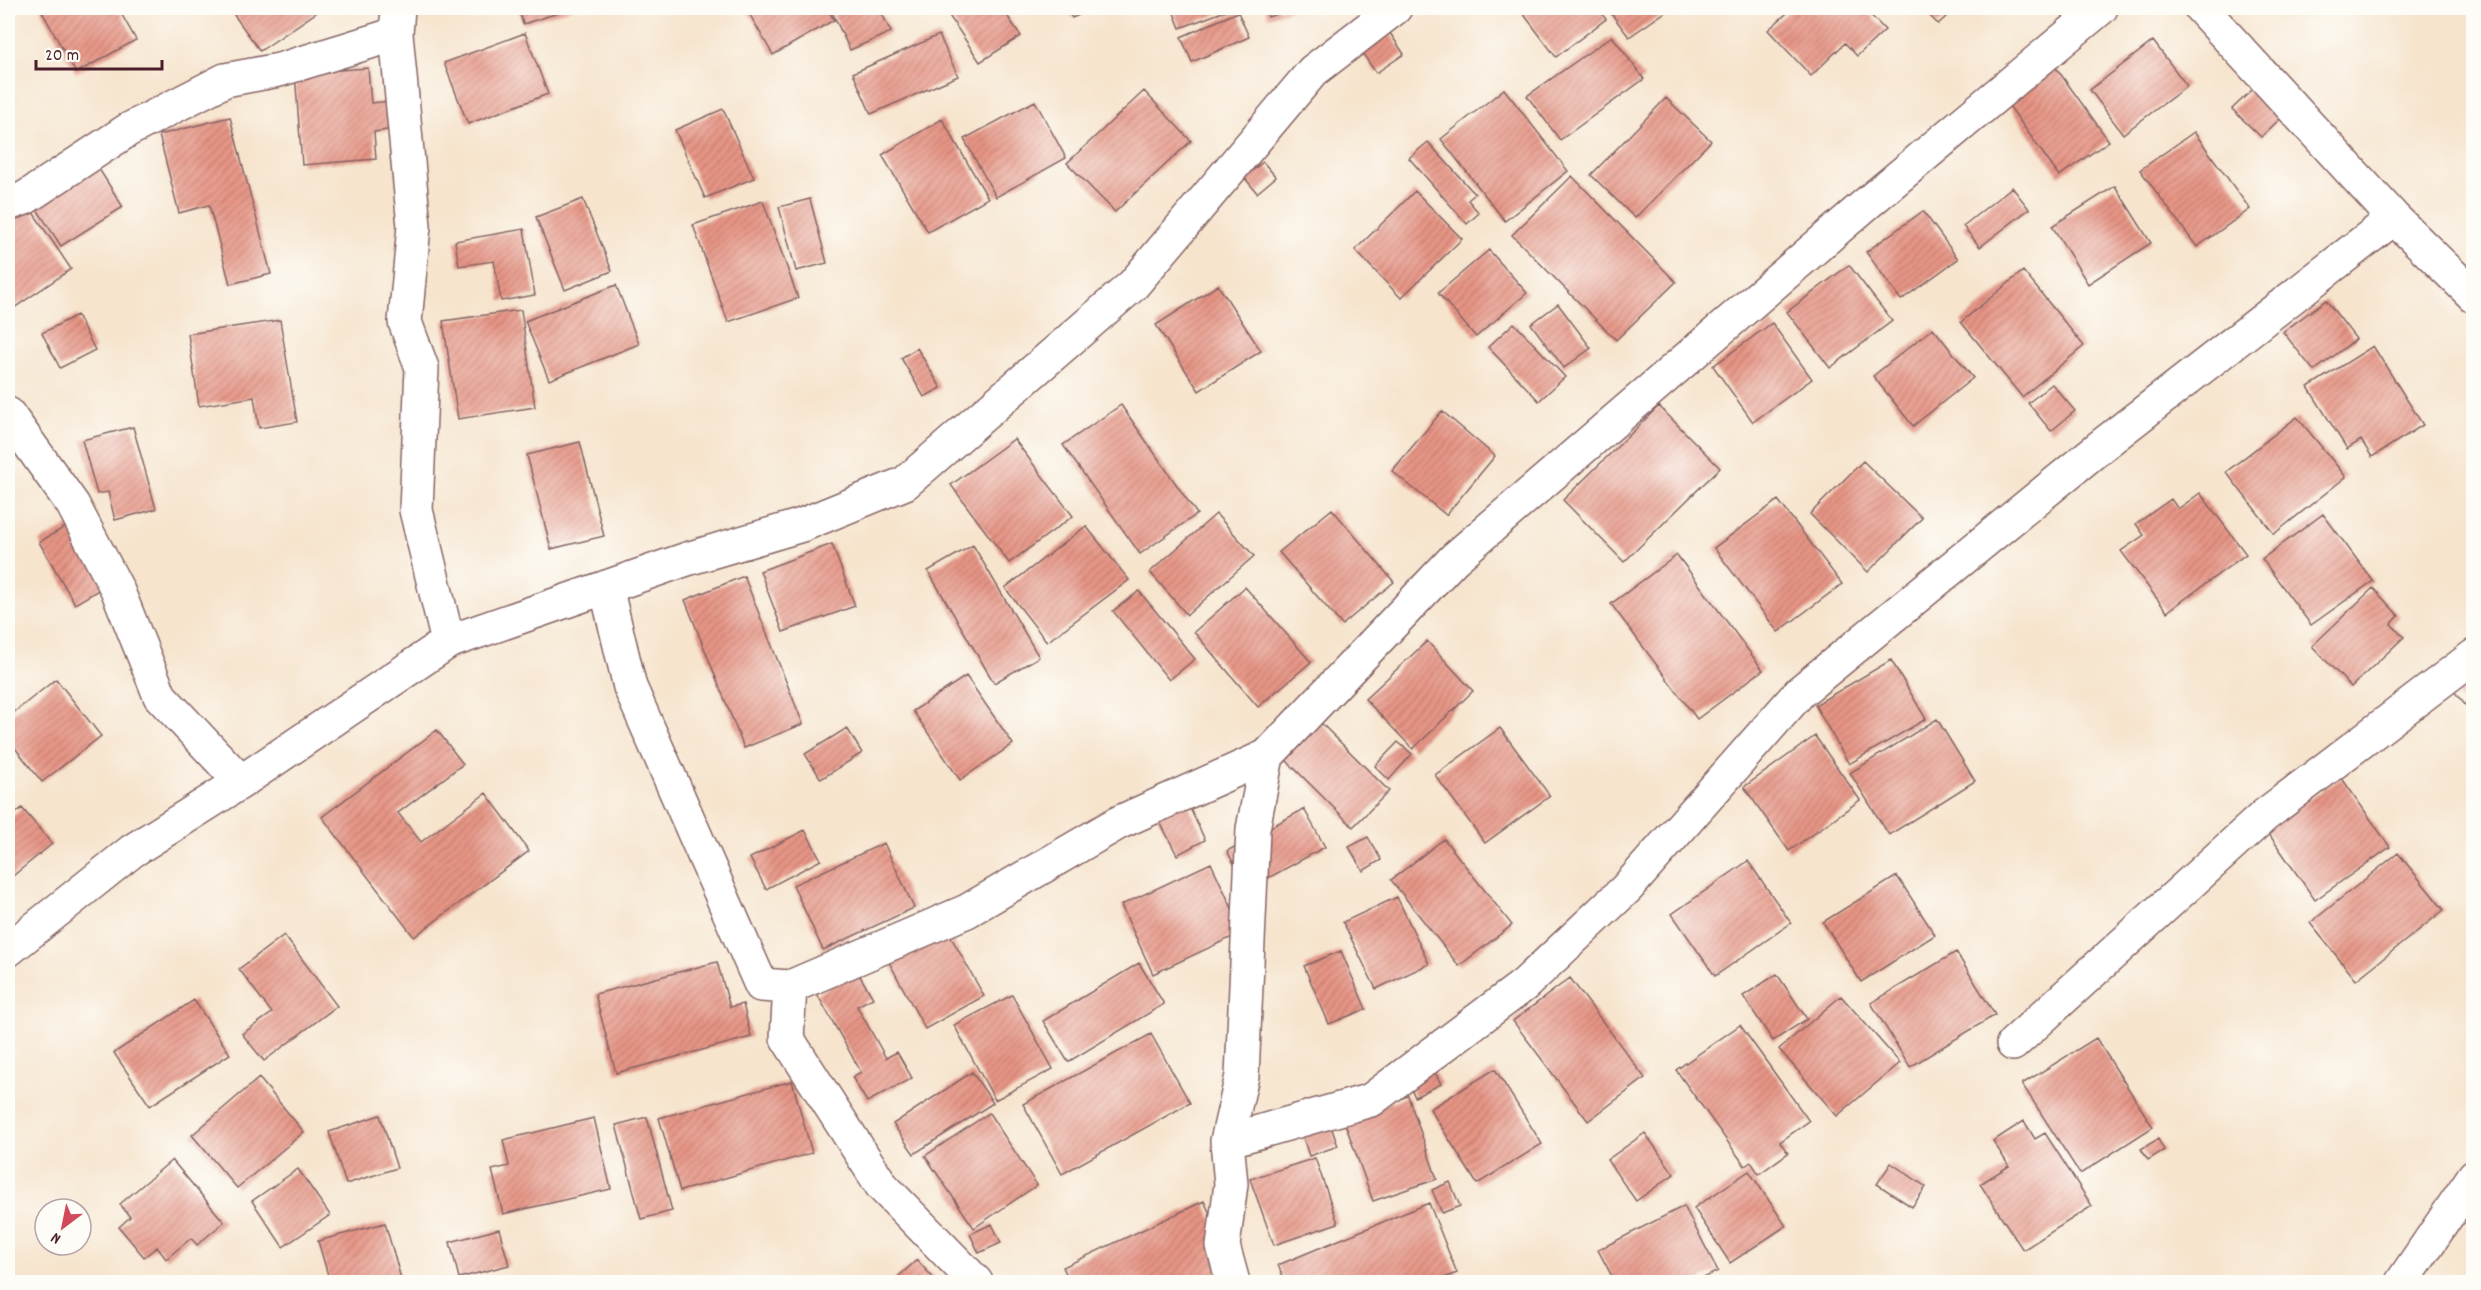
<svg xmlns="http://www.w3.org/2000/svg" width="2481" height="1290" viewBox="0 0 2481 1290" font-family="Dekko,sans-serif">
<defs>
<pattern id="building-hatch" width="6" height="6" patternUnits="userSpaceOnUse" patternTransform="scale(1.5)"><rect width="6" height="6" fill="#e79585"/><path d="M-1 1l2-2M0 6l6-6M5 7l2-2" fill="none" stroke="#bd796d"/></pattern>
</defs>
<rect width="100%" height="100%" fill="#fdfcf7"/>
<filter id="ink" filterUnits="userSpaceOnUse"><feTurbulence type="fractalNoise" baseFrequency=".0167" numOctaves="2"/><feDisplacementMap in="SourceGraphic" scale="12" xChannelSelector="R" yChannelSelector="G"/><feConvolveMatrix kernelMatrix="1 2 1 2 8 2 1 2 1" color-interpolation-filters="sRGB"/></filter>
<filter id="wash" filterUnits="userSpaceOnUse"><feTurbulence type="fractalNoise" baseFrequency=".008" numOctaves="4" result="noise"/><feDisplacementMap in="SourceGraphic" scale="24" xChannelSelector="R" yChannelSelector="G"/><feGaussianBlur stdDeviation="1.35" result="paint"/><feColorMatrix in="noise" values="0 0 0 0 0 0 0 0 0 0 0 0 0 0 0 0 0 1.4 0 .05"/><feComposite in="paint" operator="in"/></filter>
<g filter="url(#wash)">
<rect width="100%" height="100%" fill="#f6e4cd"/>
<g id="blocks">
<path fill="url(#building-hatch)" d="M40 8H118L136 40 76 73Z
M229 8H323L260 51Z
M518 8H574L523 24Z
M746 8H827L834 20 773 55Z
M830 8H879L891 32 850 50Z
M944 8H1002L1021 36 980 62Z
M1067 8H1095L1072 18Z
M1172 8H1233L1180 28Z
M1265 8H1296L1268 17Z
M1519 8H1597L1606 19 1556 57Z
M1607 8H1671L1629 37Z
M1793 8H1864L1885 30 1857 56 1845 43 1811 76 1768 30Z
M1922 8H1956L1938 24Z
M1238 12 1249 37 1192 62 1181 37Z
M1386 27 1404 54 1376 73 1358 47Z
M525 33 548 94 468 124 444 63Z
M939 35 958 76 871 114 853 73Z
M1612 36 1644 79 1560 140 1527 96Z
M2153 41 2187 86 2123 134 2090 90Z
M2054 65 2109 141 2059 176 2005 100Z
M368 68 371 103 391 101 394 129 374 132 376 159 302 165 295 73Z
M1504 89 1568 171 1505 221 1441 139Z
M2253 89 2282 117 2261 137 2232 109Z
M1144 91 1191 141 1115 212 1067 163Z
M1666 98 1711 141 1635 218 1591 175Z
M1035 101 1066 158 996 197 964 139Z
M723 109 754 178 705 198 675 130Z
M230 117 271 274 230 284 209 205 179 213 159 135Z
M942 119 988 198 928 232 882 155Z
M2194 132 2250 209 2197 247 2140 170Z
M1428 142 1475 194 1468 200 1479 213 1467 224 1409 158Z
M94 161 123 207 61 246 31 200Z
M1263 162 1276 177 1257 193 1244 177Z
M1572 176 1676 282 1616 340 1512 235Z
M2115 186 2151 243 2088 284 2052 226Z
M2012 187 2029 209 1980 247 1963 226Z
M1415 191 1462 239 1401 298 1355 250Z
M583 199 612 271 565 290 536 217Z
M810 199 827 263 796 271 779 207Z
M763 201 798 298 728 322 693 225Z
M28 205 71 269 8 312V218Z
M1923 211 1958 259 1901 300 1866 252Z
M524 229 535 295 501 301 494 261 459 266 455 241Z
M1489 250 1527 293 1476 337 1438 293Z
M1849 265 1892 321 1830 368 1787 312Z
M2023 271 2084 346 2022 397 1961 322Z
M616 285 639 344 549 380 525 321Z
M1218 285 1261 351 1199 391 1156 325Z
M2326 300 2356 339 2314 371 2283 332Z
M1558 304 1591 348 1564 368 1531 324Z
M521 310 535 407 458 419 443 321Z
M77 315 95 350 60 368 42 333Z
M280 320 297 422 259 428 254 397 199 406 188 334Z
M1514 323 1565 377 1539 401 1488 347Z
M1772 323 1812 379 1753 422 1713 366Z
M1933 328 1973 378 1913 426 1873 376Z
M2373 346 2423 425 2372 457 2361 440 2347 449 2308 387Z
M917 348 941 388 924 397 901 358Z
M2052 384 2075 411 2051 431 2028 403Z
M1121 405 1197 514 1140 554 1063 445Z
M1659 406 1720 468 1624 562 1563 500Z
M1442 411 1495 456 1446 515 1392 471Z
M2297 417 2346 477 2274 534 2226 472Z
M133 427 156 509 115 520 108 492 97 494 82 440Z
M1014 439 1073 516 1009 563 951 485Z
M580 442 604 536 551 549 527 455Z
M1863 461 1922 518 1868 572 1810 514Z
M2200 493 2246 554 2167 612 2121 551 2144 535 2136 524 2171 499 2178 509Z
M1778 500 1842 584 1778 632 1714 548Z
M1332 509 1394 582 1342 625 1279 552Z
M1216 514 1254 556 1187 615 1150 572Z
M2323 514 2373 581 2311 625 2262 559Z
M70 524 107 585 75 604 39 542Z
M1086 526 1129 580 1047 642 1005 588Z
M832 544 855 606 783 632 760 571Z
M973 545 1039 657 994 683 928 571Z
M1677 555 1763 670 1697 719 1611 604Z
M744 576 803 724 744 748 685 600Z
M1245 587 1311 662 1258 707 1194 632Z
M2373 588 2399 616 2391 624 2404 637 2351 687 2312 646Z
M1139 591 1195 659 1169 680 1113 611Z
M1427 641 1473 691 1413 749 1365 699Z
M1891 660 1926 719 1849 764 1815 705Z
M2474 674V716L2453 690Z
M966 676 1013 744 960 780 913 711Z
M56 679 101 736 42 782 8 739V717Z
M1317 719 1389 791 1353 827 1281 755Z
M1937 719 1975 781 1889 835 1850 773Z
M847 728 862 753 821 779 805 754Z
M1500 728 1550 796 1485 843 1435 775Z
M437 730 463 764 398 813 421 842 486 793 529 851 414 937 322 817Z
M1815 736 1860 800 1789 851 1744 787Z
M1398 742 1412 754 1389 780 1375 766Z
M2341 777 2390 847 2315 900 2266 830Z
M1187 802 1205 840 1177 855 1157 816Z
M22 808 52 844 8 880V820Z
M1304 809 1325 847 1248 889 1227 851Z
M805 830 821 860 766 889 750 858Z
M1368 837 1381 860 1363 871 1349 847Z
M1444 839 1512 925 1459 966 1391 880Z
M884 843 914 908 823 950 793 885Z
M2398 853 2444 910 2356 980 2310 923Z
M1748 861 1791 923 1715 976 1672 914Z
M1211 863 1243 932 1153 974 1121 905Z
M1897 876 1935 935 1861 982 1823 922Z
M1397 897 1429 964 1376 989 1343 922Z
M947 930 984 996 925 1029 889 962Z
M284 935 337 1006 264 1061 242 1034 272 1013 239 969Z
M1341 951 1366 1009 1329 1024 1304 966Z
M1956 952 1995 1015 1910 1067 1871 1003Z
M717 962 730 1007 743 1004 751 1037 616 1073 595 994Z
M1139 963 1164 1004 1068 1062 1043 1021Z
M857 971 873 998 857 1006 886 1058 897 1052 912 1078 867 1102 852 1077 861 1072 817 994Z
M1777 974 1807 1019 1773 1041 1743 996Z
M1570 978 1645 1078 1588 1121 1513 1021Z
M1012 995 1053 1069 995 1100 954 1025Z
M1841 996 1900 1063 1837 1116 1779 1049Z
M194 1000 230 1054 150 1106 114 1053Z
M1740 1025 1809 1121 1780 1142 1788 1153 1759 1174 1751 1162 1745 1166 1676 1070Z
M1151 1034 1190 1103 1062 1174 1023 1104Z
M2096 1038 2153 1127 2080 1174 2022 1084Z
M1430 1063 1441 1084 1415 1097 1404 1075Z
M1495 1069 1542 1144 1477 1184 1430 1109Z
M972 1072 993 1103 914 1154 893 1124Z
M259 1078 304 1132 237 1188 192 1135Z
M792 1081 812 1153 680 1191 659 1118Z
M1408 1096 1437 1179 1373 1201 1343 1118Z
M989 1113 1037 1185 974 1228 925 1156Z
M380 1115 397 1168 346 1184 329 1132Z
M647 1117 672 1211 641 1219 616 1125Z
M594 1118 611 1189 503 1214 492 1170 509 1166 503 1140Z
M1329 1121 1338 1146 1309 1156 1301 1131Z
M2024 1121 2035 1139 2045 1133 2092 1206 2023 1250 1980 1184 2009 1166 1993 1141Z
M1645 1133 1674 1174 1636 1201 1607 1160Z
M2158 1139 2164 1150 2148 1160 2141 1149Z
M1315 1158 1338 1223 1274 1245 1250 1179Z
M172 1160 224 1222 197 1245 191 1238 166 1259 157 1247 144 1257 119 1227 130 1217 120 1204Z
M1891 1163 1926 1187 1912 1207 1877 1184Z
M298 1169 330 1215 283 1247 252 1201Z
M1749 1171 1786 1226 1730 1263 1694 1208Z
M1450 1182 1460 1206 1442 1213 1432 1190Z
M1204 1201 1238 1275 1222 1282H1070L1063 1267Z
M1429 1203 1457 1273 1433 1282H1285L1278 1265Z
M1684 1206 1718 1271 1696 1282H1615L1598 1250Z
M385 1223 402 1282H330L318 1241Z
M992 1224 1001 1243 979 1253 970 1234Z
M499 1229 509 1265 459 1278 450 1242Z
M917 1260 937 1282H892Z"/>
</g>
</g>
<g filter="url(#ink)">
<use href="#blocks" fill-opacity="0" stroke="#866464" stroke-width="1.5"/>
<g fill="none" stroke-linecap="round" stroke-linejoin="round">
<g stroke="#866464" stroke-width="36">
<path id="minor" d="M398 8 396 34 414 226 405 322 422 368 416 510 448 642
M2201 8 2394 218 2474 296
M8 204 25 198 128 130 225 80 279 70 396 34
M8 414 73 505 117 589 160 696 241 782
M606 587 630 687 761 985 790 987 967 911 1118 823 1267 756
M8 950 132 851 241 782 448 642 687 559 802 525 905 483 1133 285 1313 71 1395 8
M790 987 787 1038 882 1186 976 1282
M2013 1044 2265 815 2474 656
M1227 1141 1371 1100 1524 985 1627 888 1800 692 2101 446 2394 218
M1233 1282 1223 1246 1231 1184 1227 1141 1242 1076 1253 829 1267 756 1454 559 1865 205 2101 8
M2402 1282 2474 1176"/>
</g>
<use href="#minor" stroke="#fff" stroke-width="33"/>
</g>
</g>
<rect width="2481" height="1290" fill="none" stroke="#fdfcf7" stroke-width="30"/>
<g transform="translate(63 1227) rotate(212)"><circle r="28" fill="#fdfcf7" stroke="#b5a4a5" stroke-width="1.5"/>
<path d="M0-4.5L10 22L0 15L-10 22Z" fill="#d1495b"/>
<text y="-9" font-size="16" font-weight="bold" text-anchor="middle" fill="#4a1f2b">N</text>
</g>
<path d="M36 60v9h126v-9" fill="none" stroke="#4a1f2b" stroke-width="3"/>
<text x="45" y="60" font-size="18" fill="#4a1f2b" stroke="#fdfcf7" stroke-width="4.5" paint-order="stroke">20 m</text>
</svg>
